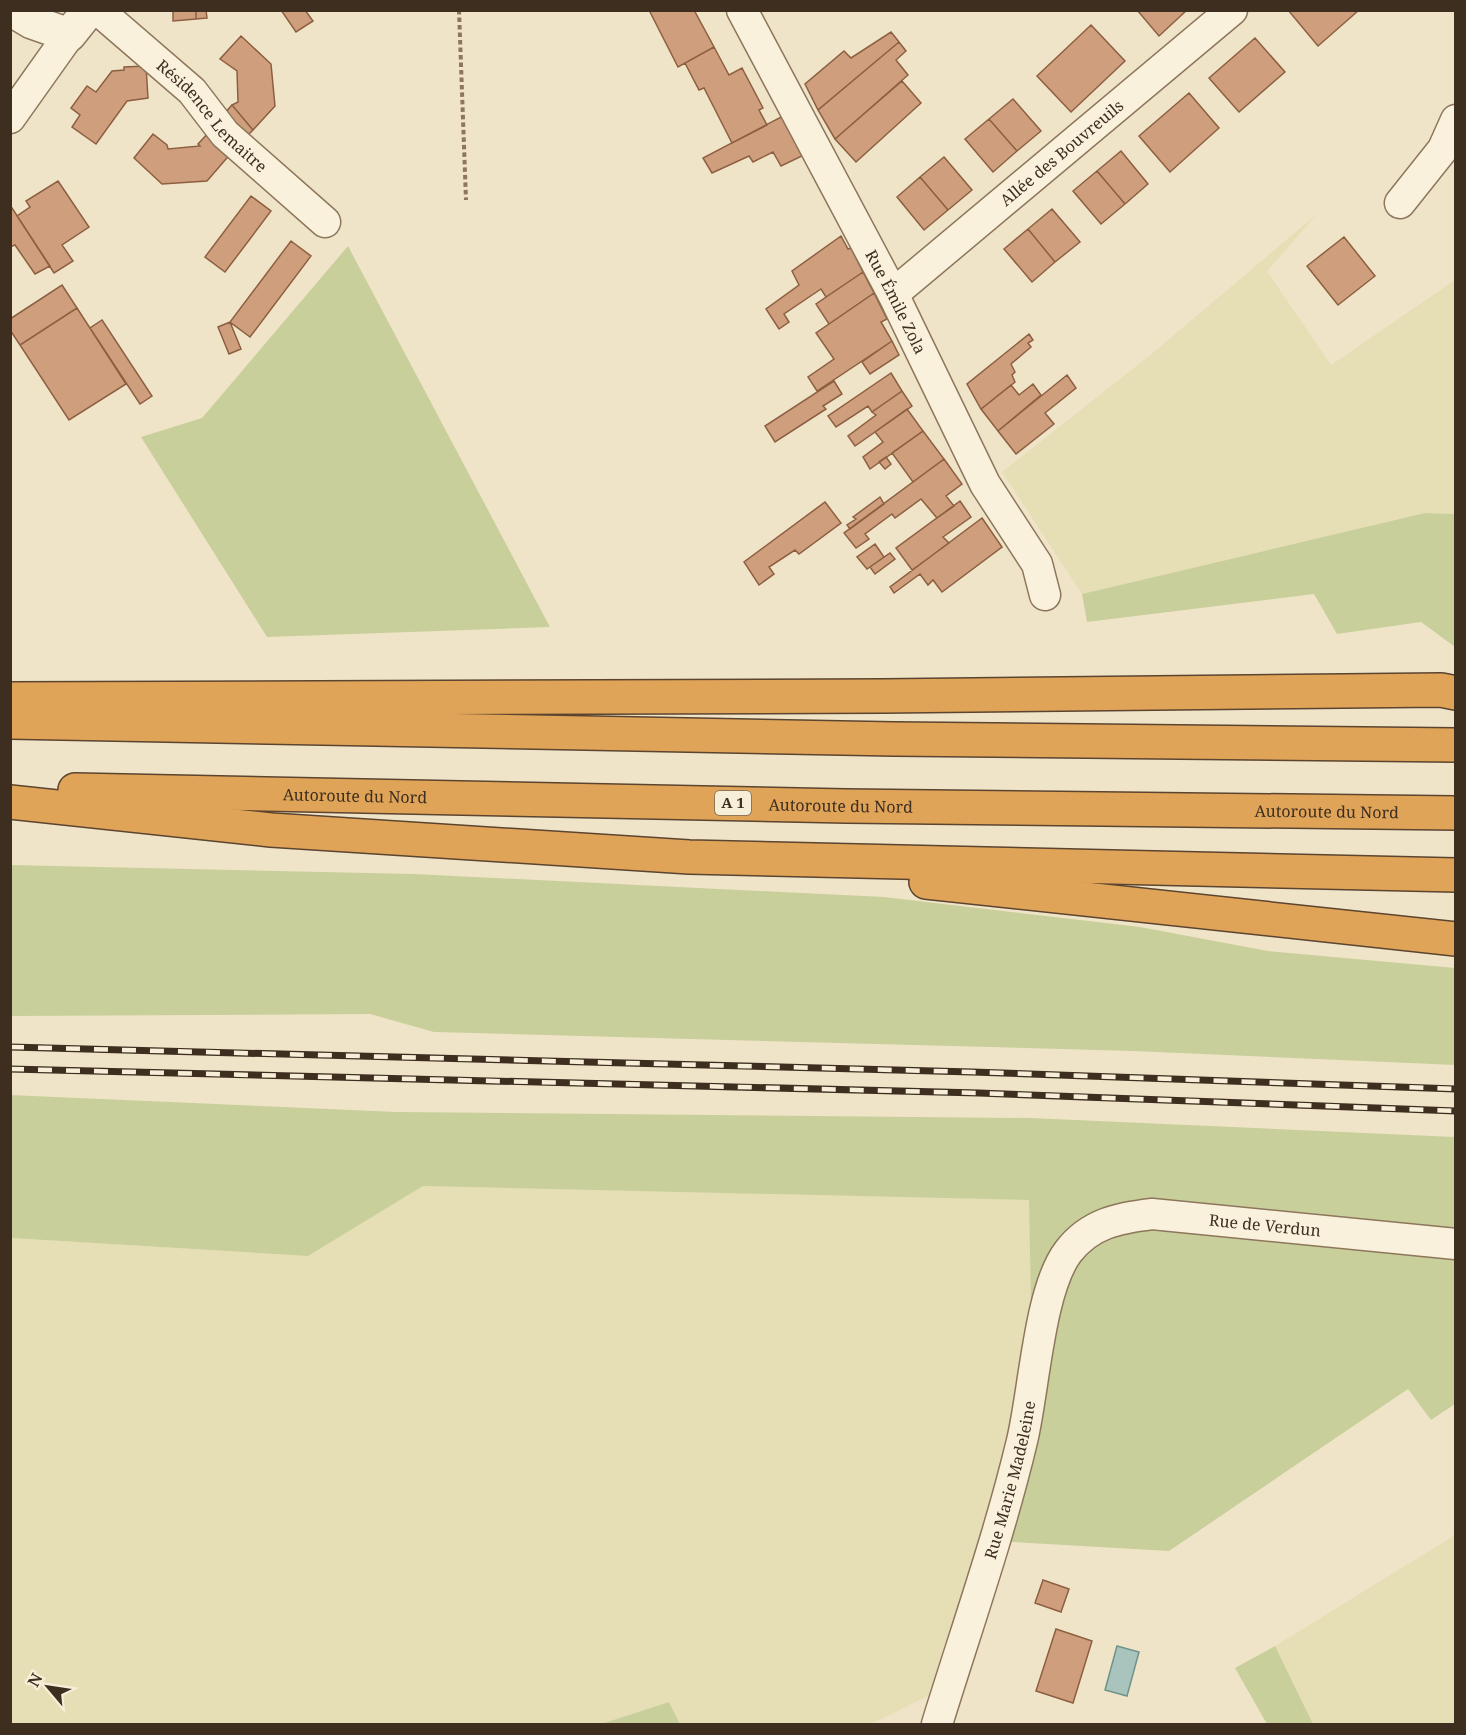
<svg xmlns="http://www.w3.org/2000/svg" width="1466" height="1735" viewBox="0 0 1466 1735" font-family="'Noto Serif',serif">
<rect width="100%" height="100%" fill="#f0e4c8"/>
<path fill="#e6deb5" d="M1317 214 1267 271 1331 365 1455 280V514L1425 513 1082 594 1002 472 1154 352Z
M423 1186 1030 1200 1031 1305 1010 1425 982 1530 928 1696 871 1724H680L669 1702 601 1724H11L10 1238 308 1256Z
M1455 1535V1724H1313L1275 1646Z"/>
<path fill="#c9cf9b" d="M348 246 550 627 267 637 141 437 202 418Z
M1425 513 1455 514V647L1421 622 1337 634 1314 594 1087 622 1082 594Z
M11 865 414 874 884 897 1140 927 1268 951 1455 968V1065L1133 1051 434 1032 370 1014 11 1016Z
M10 1095 397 1112 1031 1118 1455 1137V1404L1431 1420 1408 1389 1169 1551 979 1540 1010 1425 1031 1305 1029 1200 423 1186 308 1256 11 1238Z
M1275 1646 1313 1724H1267L1235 1668Z
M669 1702 680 1724H601Z"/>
<path fill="#a9c4bc" stroke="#6f938a" stroke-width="1.5" d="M1117 1646 1139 1652 1127 1696 1105 1690Z"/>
<path fill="#cf9f7d" stroke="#8d5f41" stroke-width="1.5" d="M173 10H196V19L173 21Z
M196 10H206L207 18 196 19Z
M281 10H305L313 21 296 32Z
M649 10H694L714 47 678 67Z
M1137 10H1187L1159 36Z
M1288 10H1359L1318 46Z
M1091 25 1125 61 1071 112 1037 76Z
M891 32 899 42 818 110 805 84 844 51 851 58Z
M241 36 271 64 275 106 253 130 232 105 238 102 237 71 220 59Z
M1255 38 1285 72 1239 112 1209 78Z
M899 42 906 51 896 60 908 75 835 139 818 110Z
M714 47 729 75 742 68 763 108 759 110 767 125 732 143 704 88 699 90 685 63Z
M146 66 148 98 127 101 96 144 72 127 80 115 71 108 87 86 96 92 112 71 124 70V67Z
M902 81 921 103 856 162 835 139Z
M1189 93 1219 128 1170 172 1139 136Z
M1013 99 1041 131 1017 151 989 119Z
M232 105 253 130 247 136 223 115Z
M783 116 802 156 781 166 773 152 753 162 749 156 712 173 703 158Z
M989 119 1017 151 993 172 965 139Z
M209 132 232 152 207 181 162 184 134 158 153 134 167 145 168 149 200 146 198 144Z
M1121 151 1148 184 1125 204 1097 171Z
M944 157 972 190 948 210 920 177Z
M1097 171 1125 204 1101 224 1073 191Z
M920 177 948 210 924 230 897 197Z
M58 181 89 227 62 245 73 261 54 273 17 216 30 207 26 201Z
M251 196 271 211 225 272 205 257Z
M10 205 50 266 35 274 15 245 10 247Z
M1052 209 1080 242 1055 262 1028 229Z
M1028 229 1055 262 1032 282 1004 249Z
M841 236 848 249 851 248 863 272 826 297 821 289 784 314 789 322 779 329 766 309 799 285 792 271Z
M1344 237 1375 276 1338 305 1307 266Z
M291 241 311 256 250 337 230 322Z
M863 272 874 293 829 324 816 304Z
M62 285 77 308 20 345 10 330V319Z
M874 293 887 319 881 322 892 341 817 391 808 377 834 359 816 333Z
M77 308 126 384 69 420 20 345Z
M102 320 152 396 140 404 90 328Z
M230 322 241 349 229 354 218 327Z
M1029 334 1033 340 1028 343 1031 347 1011 364 1015 372 1012 375 1015 382 981 409 967 384Z
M892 341 899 355 870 374 862 362Z
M891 373 902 391 872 412 868 406 836 427 828 416Z
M1067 375 1076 388 1045 413 1054 424 1016 454 998 431Z
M834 381 842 394 823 406 826 409 775 442 765 426Z
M1033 384 1041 395 998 431 981 409 1011 385 1019 395Z
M902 391 912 406 855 446 848 436 876 415 872 412Z
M907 409 923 431 870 469 863 457 883 442 875 432Z
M923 431 944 459 913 482 892 453Z
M886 457 891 464 885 469 879 462Z
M944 459 962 484 946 496 954 506 937 518 921 499 895 518 892 514 865 534 869 539 856 548 844 533Z
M880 497 884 504 850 529 847 525 856 519 853 517Z
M960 501 971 517 943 537 949 543 912 570 896 548Z
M825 502 841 523 799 554 795 550 769 567 774 574 759 585 744 562Z
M982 518 1002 547 942 592 933 580 928 585 920 574 894 593 890 587Z
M875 544 884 557 867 569 857 557Z
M890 553 895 559 875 574 870 567Z
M1043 1580 1069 1589 1061 1612 1035 1603Z
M1056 1629 1092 1641 1073 1703 1036 1691Z"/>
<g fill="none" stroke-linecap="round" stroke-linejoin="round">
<g stroke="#8d765c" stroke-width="33">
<g id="minor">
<path id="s1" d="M98 10 192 91 225 134 325 222"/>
<path id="s2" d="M742 10 893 294 985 484 1037 564 1045 595"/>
<path d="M10 118 69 35"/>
<path d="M1400 203 1443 149 1456 120"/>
<path id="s3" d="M893 294 1232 10"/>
<path id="s4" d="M937 1724C966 1630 999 1537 1022 1441 1034 1392 1039 1290 1068 1252 1090 1223 1119 1218 1152 1214L1456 1244"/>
</g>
</g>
<g stroke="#8d765c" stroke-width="36">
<path id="tertiary" d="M12 10 32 22 69 35 89 10"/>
</g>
<g stroke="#5b4430" stroke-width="36">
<g id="motorway">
<path d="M10 699 883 696 1441 690 1456 693"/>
<path d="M10 722 894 739 1456 745"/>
<path id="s5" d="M75 790 846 806 1456 813"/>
<path d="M10 802 271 830 689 857 1456 875"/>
<path d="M926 882 1456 939"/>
</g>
</g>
<path stroke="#8d765c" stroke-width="4" stroke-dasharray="4.5 3" stroke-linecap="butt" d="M459 10 466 200"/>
<use href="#minor" stroke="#faf1dc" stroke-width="30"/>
<use href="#tertiary" stroke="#faf1dc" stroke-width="33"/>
<use href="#motorway" stroke="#e0a458" stroke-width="33"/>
<g stroke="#3d2e20" stroke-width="7">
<path id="rail" d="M10 1047 972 1072 1456 1089
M10 1069 979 1093 1456 1111"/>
</g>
<use href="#rail" stroke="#f7eed8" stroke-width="4.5" stroke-dasharray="14" stroke-linecap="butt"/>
</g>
<g text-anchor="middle" stroke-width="4.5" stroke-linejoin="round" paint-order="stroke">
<rect fill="#f7eed8" stroke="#756857" stroke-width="1.5" x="715" y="791" width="36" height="24" rx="4.5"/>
<g font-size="15" font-weight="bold" fill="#3d2e20">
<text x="733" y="808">A 1</text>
</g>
<g font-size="16" fill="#3d2e20" stroke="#f7eed8">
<text dy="6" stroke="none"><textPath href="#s1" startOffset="156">Résidence Lemaitre</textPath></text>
<text dy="6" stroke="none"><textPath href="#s3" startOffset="220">Allée des Bouvreuils</textPath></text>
<text dy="6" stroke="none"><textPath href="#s2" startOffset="330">Rue Émile Zola</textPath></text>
<text dy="6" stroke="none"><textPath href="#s5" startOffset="280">Autoroute du Nord</textPath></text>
<text dy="6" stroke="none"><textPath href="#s5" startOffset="766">Autoroute du Nord</textPath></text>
<text dy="6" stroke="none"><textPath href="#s5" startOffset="1252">Autoroute du Nord</textPath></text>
<text dy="6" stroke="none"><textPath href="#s4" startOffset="700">Rue de Verdun</textPath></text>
<text dy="6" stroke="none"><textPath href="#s4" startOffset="255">Rue Marie Madeleine</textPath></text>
</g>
</g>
<rect width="1466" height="1735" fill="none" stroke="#3d2e20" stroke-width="24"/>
<g transform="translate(48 1687) rotate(299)" stroke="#f7eed8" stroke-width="4.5" paint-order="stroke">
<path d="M0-4.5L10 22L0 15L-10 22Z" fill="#3d2e20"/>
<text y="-9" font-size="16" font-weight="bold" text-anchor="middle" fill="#3d2e20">N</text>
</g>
</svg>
